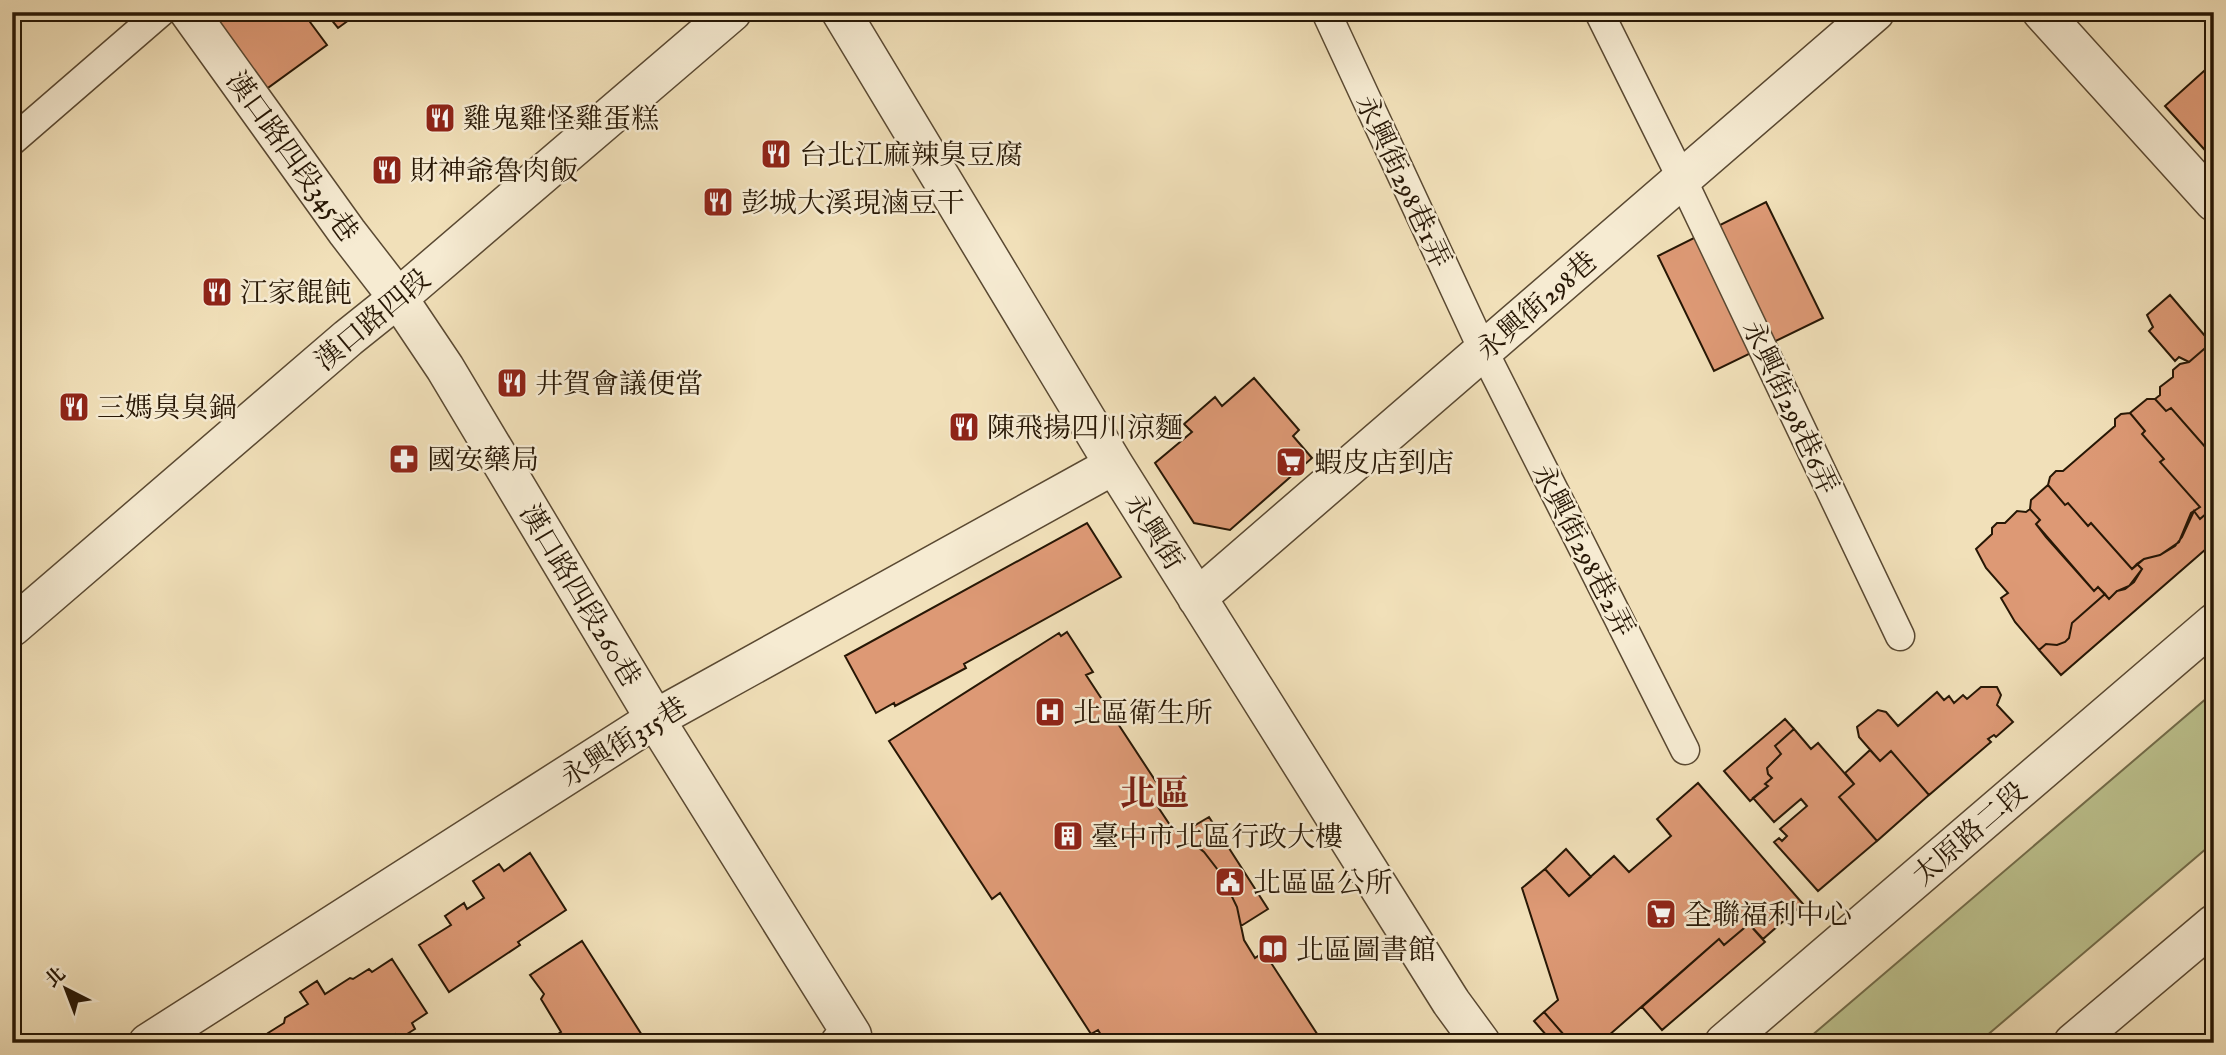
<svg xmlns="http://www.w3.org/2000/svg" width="2226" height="1055" viewBox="0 0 2226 1055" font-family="'IM FELL English','Noto Serif TC',serif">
<rect width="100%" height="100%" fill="#f1e0b9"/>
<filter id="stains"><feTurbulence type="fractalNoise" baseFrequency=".00286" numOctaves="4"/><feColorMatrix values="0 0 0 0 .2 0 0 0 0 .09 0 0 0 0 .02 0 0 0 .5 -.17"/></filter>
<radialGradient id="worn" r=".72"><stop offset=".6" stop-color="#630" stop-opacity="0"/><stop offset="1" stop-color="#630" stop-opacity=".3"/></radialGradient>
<path fill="#bcc28e" stroke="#726c4a" stroke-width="2" d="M2214 692V842L1978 1043H1803Z"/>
<path fill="#dd9975" stroke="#271705" stroke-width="2" d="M208 12H322L310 22 327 45 265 90Z
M325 12H360L338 28Z
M2214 62V158L2213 159 2165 106Z
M1766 202 1823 318 1714 371 1658 256Z
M2170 295 2211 343 2189 362 2179 357 2175 361 2149 331 2153 327 2147 315Z
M2211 343 2214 346V457L2171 408 2166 411 2155 399 2160 395V387L2173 377V370L2180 364 2189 362Z
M1254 378 1299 430 1293 436 1312 458 1230 530 1194 523 1155 463 1192 432 1184 424 1215 397 1222 406Z
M2147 399H2155L2166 411 2171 408 2214 457V511L2207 513 2200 519 2194 511 2200 507 2160 462 2164 459 2142 434 2145 431 2130 413Z
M2130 413 2145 431 2142 434 2164 459 2160 462 2200 507 2191 513 2179 542 2160 555 2144 559 2132 569 2091 523 2088 526 2068 503 2065 505 2048 485 2050 477 2056 471H2063L2115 426V419L2121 414Z
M2048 485 2065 505 2068 503 2088 526 2091 523 2132 569 2137 564 2142 569 2129 586 2117 591 2109 599 2098 587 2094 591 2036 524 2040 520 2030 509 2031 500Z
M2030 509 2040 520 2036 524 2046 537 2094 591 2098 587 2105 594 2072 623 2069 638 2065 642 2057 645 2046 644 2039 650 2015 622 2001 598 2008 593 1986 568 1976 549 1992 534V528L1997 523H2005L2017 511 2026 512Z
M2194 511 2200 519 2207 513 2214 511V542L2061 675 2039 650 2046 644 2057 645 2065 642 2069 638 2072 623 2105 594 2109 599 2117 591 2125 589 2134 582 2142 569 2137 564 2144 559 2160 555 2175 546 2182 537Z
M1087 523 1121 577 964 664 966 668 895 706 894 703 876 713 845 656Z
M1067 632 1093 672 1086 675 1168 800 1158 807 1170 825 1204 852 1221 874 1237 907 1244 940 1255 958 1264 952 1323 1043H1106L1098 1030 1091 1034 1000 893 992 899 889 741 1059 633 1061 636Z
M1981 687H1997L2001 695 1997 705 2013 722 1996 737 1994 735 1988 739 1991 742 1929 795 1891 751 1880 761 1859 737 1857 727 1878 710 1886 712 1898 726 1937 692 1944 700 1949 696 1954 703 1963 695 1967 699Z
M1785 719 1794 729 1775 746 1781 754 1767 768 1768 774 1772 778 1765 784 1768 786 1750 801 1724 771Z
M1794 729 1811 749 1818 743 1854 784 1839 797 1877 841 1818 891 1774 842 1779 838 1782 841 1787 836 1780 829 1807 806 1801 799 1774 822 1753 798 1768 786 1765 784 1772 778 1768 774 1767 768 1781 754 1775 746Z
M1870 750 1880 761 1891 751 1929 795 1877 841 1839 797 1854 784 1845 773Z
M1698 783 1803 904 1763 939 1749 924 1724 945 1719 939 1600 1043H1571L1544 1012 1558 1000 1522 888 1545 869 1569 896 1614 856 1629 872 1671 836 1657 819Z
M1209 817 1268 909 1241 926 1237 907 1221 874 1204 852 1182 833Z
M1566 849 1591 877 1569 896 1545 869Z
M530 853 566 910 518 942 520 945 449 992 419 945 451 925 445 916 464 903 467 909 484 898 473 881 499 864 504 871Z
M1749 924 1765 942 1662 1030 1642 1007 1719 939 1724 945Z
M582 941 647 1043H544L561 1032 541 999 544 994 530 975Z
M392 959 427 1013 412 1023 415 1029 399 1039 395 1034 382 1043H267L272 1040 268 1033 284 1023 285 1018 308 1004 300 992 317 981 325 994 350 978 353 979 369 969 372 972Z
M1544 1012 1571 1043H1553L1534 1021Z"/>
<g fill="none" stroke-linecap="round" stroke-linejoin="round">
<g stroke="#5a4932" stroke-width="31">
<path id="service" d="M1326 12 1483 350 1685 750
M1599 12 1682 179 1900 636
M12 141 161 12"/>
</g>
<g stroke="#5a4932" stroke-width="41">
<path id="minor" d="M189 12 347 232 398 298 445 368 655 719 852 1035 840 1043
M841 12 1114 465 1451 1002 1481 1043
M2042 12 2214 202
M1197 598 1875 12
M148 1043 655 719 1114 465"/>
</g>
<g stroke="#5a4932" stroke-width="41">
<path id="tertiary" d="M12 627 348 338 398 298 732 12
M1724 1043 2214 623
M2073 1043 2214 924"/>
</g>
<use href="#service" stroke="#f6ebd2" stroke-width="28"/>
<use href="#minor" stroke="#f6ebd2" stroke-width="38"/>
<use href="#tertiary" stroke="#f6ebd2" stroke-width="38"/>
</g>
<defs>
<g id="restaurant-square" transform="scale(1.575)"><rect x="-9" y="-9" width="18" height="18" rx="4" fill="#8f2418" stroke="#f6ebd2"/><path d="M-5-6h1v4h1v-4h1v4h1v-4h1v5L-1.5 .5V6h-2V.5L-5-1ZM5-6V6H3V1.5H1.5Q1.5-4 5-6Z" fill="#fff"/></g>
<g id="pharmacy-square" transform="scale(1.575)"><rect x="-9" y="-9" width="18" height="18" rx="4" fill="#8f2418" stroke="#f6ebd2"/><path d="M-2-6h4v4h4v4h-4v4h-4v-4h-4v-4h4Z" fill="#fff"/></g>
<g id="supermarket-square" transform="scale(1.575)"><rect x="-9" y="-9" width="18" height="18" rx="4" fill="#8f2418" stroke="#f6ebd2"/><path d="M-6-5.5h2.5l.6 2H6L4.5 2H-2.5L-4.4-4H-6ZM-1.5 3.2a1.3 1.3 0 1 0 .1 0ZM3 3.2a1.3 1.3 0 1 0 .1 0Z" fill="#fff"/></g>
<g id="hospital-square" transform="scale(1.575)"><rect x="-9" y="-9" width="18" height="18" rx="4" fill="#8f2418" stroke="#f6ebd2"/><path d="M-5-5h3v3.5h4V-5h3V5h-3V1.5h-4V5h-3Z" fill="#fff"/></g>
<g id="building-square" transform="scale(1.575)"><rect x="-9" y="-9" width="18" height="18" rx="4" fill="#8f2418" stroke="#f6ebd2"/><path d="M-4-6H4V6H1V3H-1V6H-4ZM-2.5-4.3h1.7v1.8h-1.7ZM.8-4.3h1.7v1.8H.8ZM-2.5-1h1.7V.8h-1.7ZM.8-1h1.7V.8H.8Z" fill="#fff"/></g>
<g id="civic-square" transform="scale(1.575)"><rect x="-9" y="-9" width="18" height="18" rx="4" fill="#8f2418" stroke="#f6ebd2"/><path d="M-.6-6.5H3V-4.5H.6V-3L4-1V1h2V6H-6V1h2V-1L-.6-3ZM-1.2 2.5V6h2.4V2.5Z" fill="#fff"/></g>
<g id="library-square" transform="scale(1.575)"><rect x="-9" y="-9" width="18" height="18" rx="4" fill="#8f2418" stroke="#f6ebd2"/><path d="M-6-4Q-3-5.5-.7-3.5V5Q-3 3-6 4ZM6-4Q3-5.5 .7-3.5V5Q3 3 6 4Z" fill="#fff"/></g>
</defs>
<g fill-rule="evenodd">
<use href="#restaurant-square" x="440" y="118"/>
<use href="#restaurant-square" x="776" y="154"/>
<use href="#restaurant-square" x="387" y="170"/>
<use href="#restaurant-square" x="718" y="202"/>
<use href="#restaurant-square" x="217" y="292"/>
<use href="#restaurant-square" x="512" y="383"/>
<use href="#restaurant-square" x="74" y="407"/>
<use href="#restaurant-square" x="964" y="427"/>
<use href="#pharmacy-square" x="404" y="459"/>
<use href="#supermarket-square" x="1291" y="462"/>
<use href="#hospital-square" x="1050" y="712"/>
<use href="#building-square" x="1068" y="836"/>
<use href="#civic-square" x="1230" y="882"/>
<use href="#supermarket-square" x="1661" y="914"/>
<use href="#library-square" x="1273" y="949"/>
</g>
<g text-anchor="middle" stroke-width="5" stroke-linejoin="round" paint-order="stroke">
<g font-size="28" fill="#271705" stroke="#f6ebd2" text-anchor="start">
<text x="463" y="128">雞鬼雞怪雞蛋糕</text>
<text x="799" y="164">台北江麻辣臭豆腐</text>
<text x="410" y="180">財神爺魯肉飯</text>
<text x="741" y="212">彭城大溪現滷豆干</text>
<text x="240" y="302">江家餛飩</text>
<text x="535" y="393">井賀會議便當</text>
<text x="97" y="417">三媽臭臭鍋</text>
<text x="987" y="437">陳飛揚四川涼麵</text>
<text x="427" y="469">國安藥局</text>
<text x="1314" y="472">蝦皮店到店</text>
<text x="1073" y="722">北區衛生所</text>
<text x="1091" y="846">臺中市北區行政大樓</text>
<text x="1253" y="892">北區區公所</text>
<text x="1684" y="924">全聯福利中心</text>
<text x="1296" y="959">北區圖書館</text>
</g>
<g font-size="28" fill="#271705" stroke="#f6ebd2">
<text transform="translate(293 156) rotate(54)" y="10">漢口路四段345巷</text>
<text transform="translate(1404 181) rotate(65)" y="10">永興街298巷1弄</text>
<text transform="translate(1536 305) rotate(-41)" y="10">永興街298巷</text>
<text transform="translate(372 319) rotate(-40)" y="10">漢口路四段</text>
<text transform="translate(1791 407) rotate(65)" y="10">永興街298巷6弄</text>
<text transform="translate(1155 531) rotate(58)" y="10">永興街</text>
<text transform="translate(1584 550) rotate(63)" y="10">永興街298巷2弄</text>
<text transform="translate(581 595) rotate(59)" y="10">漢口路四段260巷</text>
<text transform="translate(623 741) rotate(-32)" y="10">永興街315巷</text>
<text transform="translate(1969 833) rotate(-41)" y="10">太原路二段</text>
</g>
<g font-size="35" font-weight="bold" fill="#7a1f14" stroke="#f6ebd2">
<text x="1155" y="805">北區</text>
</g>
</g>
<rect width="2226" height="1055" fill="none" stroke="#f1e0b9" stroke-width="42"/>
<rect x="14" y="14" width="2198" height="1027" fill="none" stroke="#271705" stroke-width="3.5"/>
<rect x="21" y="21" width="2184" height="1013" fill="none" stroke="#271705" stroke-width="2"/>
<g transform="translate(66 989) rotate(318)" stroke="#f6ebd2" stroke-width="5" paint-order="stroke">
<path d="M0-5L12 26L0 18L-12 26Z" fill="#271705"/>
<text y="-10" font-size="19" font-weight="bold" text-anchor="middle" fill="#271705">北</text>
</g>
<rect width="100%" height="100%" filter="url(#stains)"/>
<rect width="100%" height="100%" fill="url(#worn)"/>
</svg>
